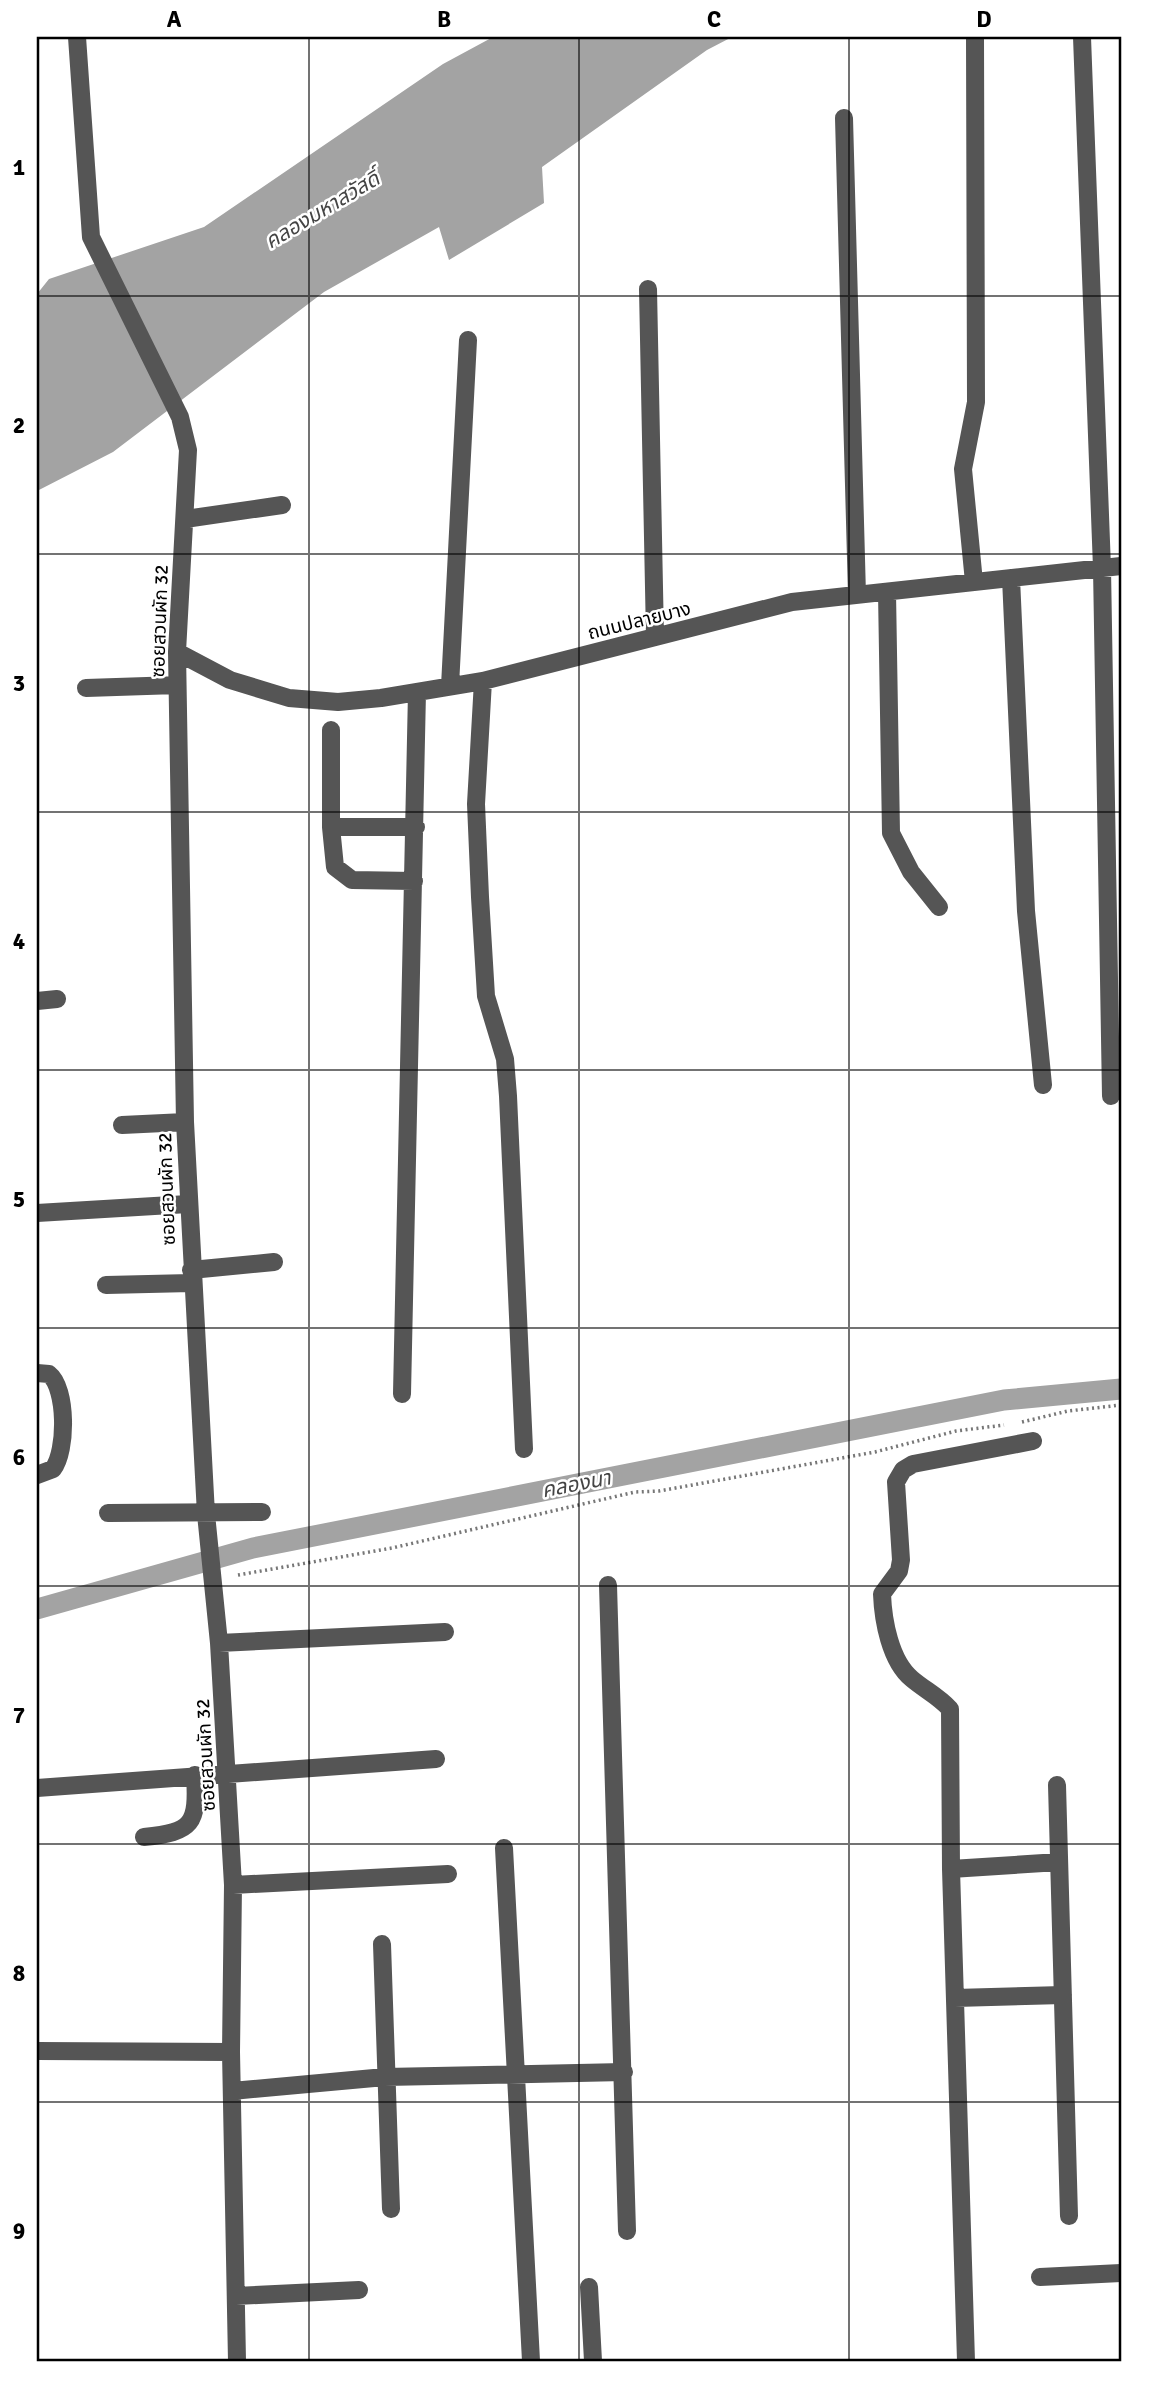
<svg xmlns="http://www.w3.org/2000/svg" width="1158" height="2398" viewBox="0 0 1158 2398" font-family="Signika,'Noto Sans Thai',sans-serif">
<rect width="100%" height="100%" fill="#fff"/>
<path fill="#a3a3a3" d="M493 37H732L707 50 542 167 544 203 449 260 439 227 324 292 113 452 37 491V294L49 279 204 227 443 64Z"/>
<g fill="none" stroke-linecap="round" stroke-linejoin="round">
<path stroke="#a3a3a3" stroke-width="21" d="M37 1609 253 1548 1004 1400 1121 1389"/>
<path stroke="#777" stroke-width="3.5" stroke-dasharray="2 3.5" stroke-linecap="butt" d="M1022 1422 1068 1411 1121 1405
M238 1575 392 1548 635 1492 659 1491 875 1452 956 1431 1004 1425"/>
<path stroke="#555" stroke-width="18" d="M77 37 91 237 180 417 188 450 177 652 185 1122 206 1514 219 1643 233 1885 231 2052 237 2361
M1082 37 1102 568 1111 1096
M844 118 857 595
M648 289 655 637
M185 519 282 505
M1011 578 1026 911 1043 1085
M974 582 963 469 976 402 975 37
M887 592 891 833 911 872 939 907
M177 652 230 680 289 698 338 702 381 698 483 681 792 602 1121 566
M483 681 476 804 480 897 486 996 505 1059 508 1096 524 1449
M450 686 468 340
M86 688 177 685
M331 730V827L335 867 352 880 414 881
M331 827H416
M37 1001 57 999
M122 1125 185 1122
M37 1213 188 1204
M191 1270 274 1262
M106 1285 191 1283
M37 1373 49 1374C67 1388 67 1451 53 1469L37 1475
M402 1394 417 692
M108 1513 262 1512
M608 1585 627 2231
M219 1643 445 1632
M1057 1785 1069 2216
M37 1788 436 1759
M144 1837C193 1832 198 1824 195 1775
M504 1848 531 2361
M951 1869 1059 1862
M233 1885 448 1874
M382 1944 391 2209
M955 1998 1063 1995
M37 2051 231 2052
M232 2091 385 2077 624 2072
M1040 2277 1121 2273
M589 2287 593 2361
M236 2296 359 2290
M966 2361 951 1869 950 1709C938 1696 925 1690 912 1679 890 1661 883 1620 882 1594L899 1571 901 1560 896 1482 903 1470 913 1464 1033 1441"/>
</g>
<path fill="none" stroke="#000" stroke-width="2" stroke-opacity="0.55" d="M309 37V2361M579 37V2361M849 37V2361M37 296H1121M37 554H1121M37 812H1121M37 1070H1121M37 1328H1121M37 1586H1121M37 1844H1121M37 2102H1121"/>
<g text-anchor="middle" stroke-width="5" stroke-linejoin="round" paint-order="stroke">
<g font-size="19" fill="#000" stroke="#fff">
<text transform="translate(639 620) rotate(-14)" y="7">ถนนปลายบาง</text>
<text transform="translate(159 621) rotate(-88)" y="7">ซอยสวนผัก 32</text>
<text transform="translate(166 1189) rotate(-92)" y="7">ซอยสวนผัก 32</text>
<text transform="translate(205 1755) rotate(-93)" y="7">ซอยสวนผัก 32</text>
</g>
<g font-size="21" font-style="italic" fill="#444" stroke="#fff">
<text transform="translate(322 210) rotate(-31)" y="7">คลองมหาสวัสดิ์</text>
<text transform="translate(576 1484) rotate(-11)" y="7">คลองนา</text>
</g>
</g>
<rect width="1158" height="2398" fill="none" stroke="#ffffff" stroke-width="77"/>
<rect x="38" y="38" width="1082" height="2322" fill="none" stroke="#000" stroke-width="2.5"/>
<g font-size="23" text-anchor="middle" font-weight="bold" fill="#000">
<text x="174" y="27">A</text>
<text x="444" y="27">B</text>
<text x="714" y="27">C</text>
<text x="984" y="27">D</text>
<text x="19" y="175">1</text>
<text x="19" y="433">2</text>
<text x="19" y="691">3</text>
<text x="19" y="949">4</text>
<text x="19" y="1207">5</text>
<text x="19" y="1465">6</text>
<text x="19" y="1723">7</text>
<text x="19" y="1981">8</text>
<text x="19" y="2239">9</text>
</g>
</svg>
